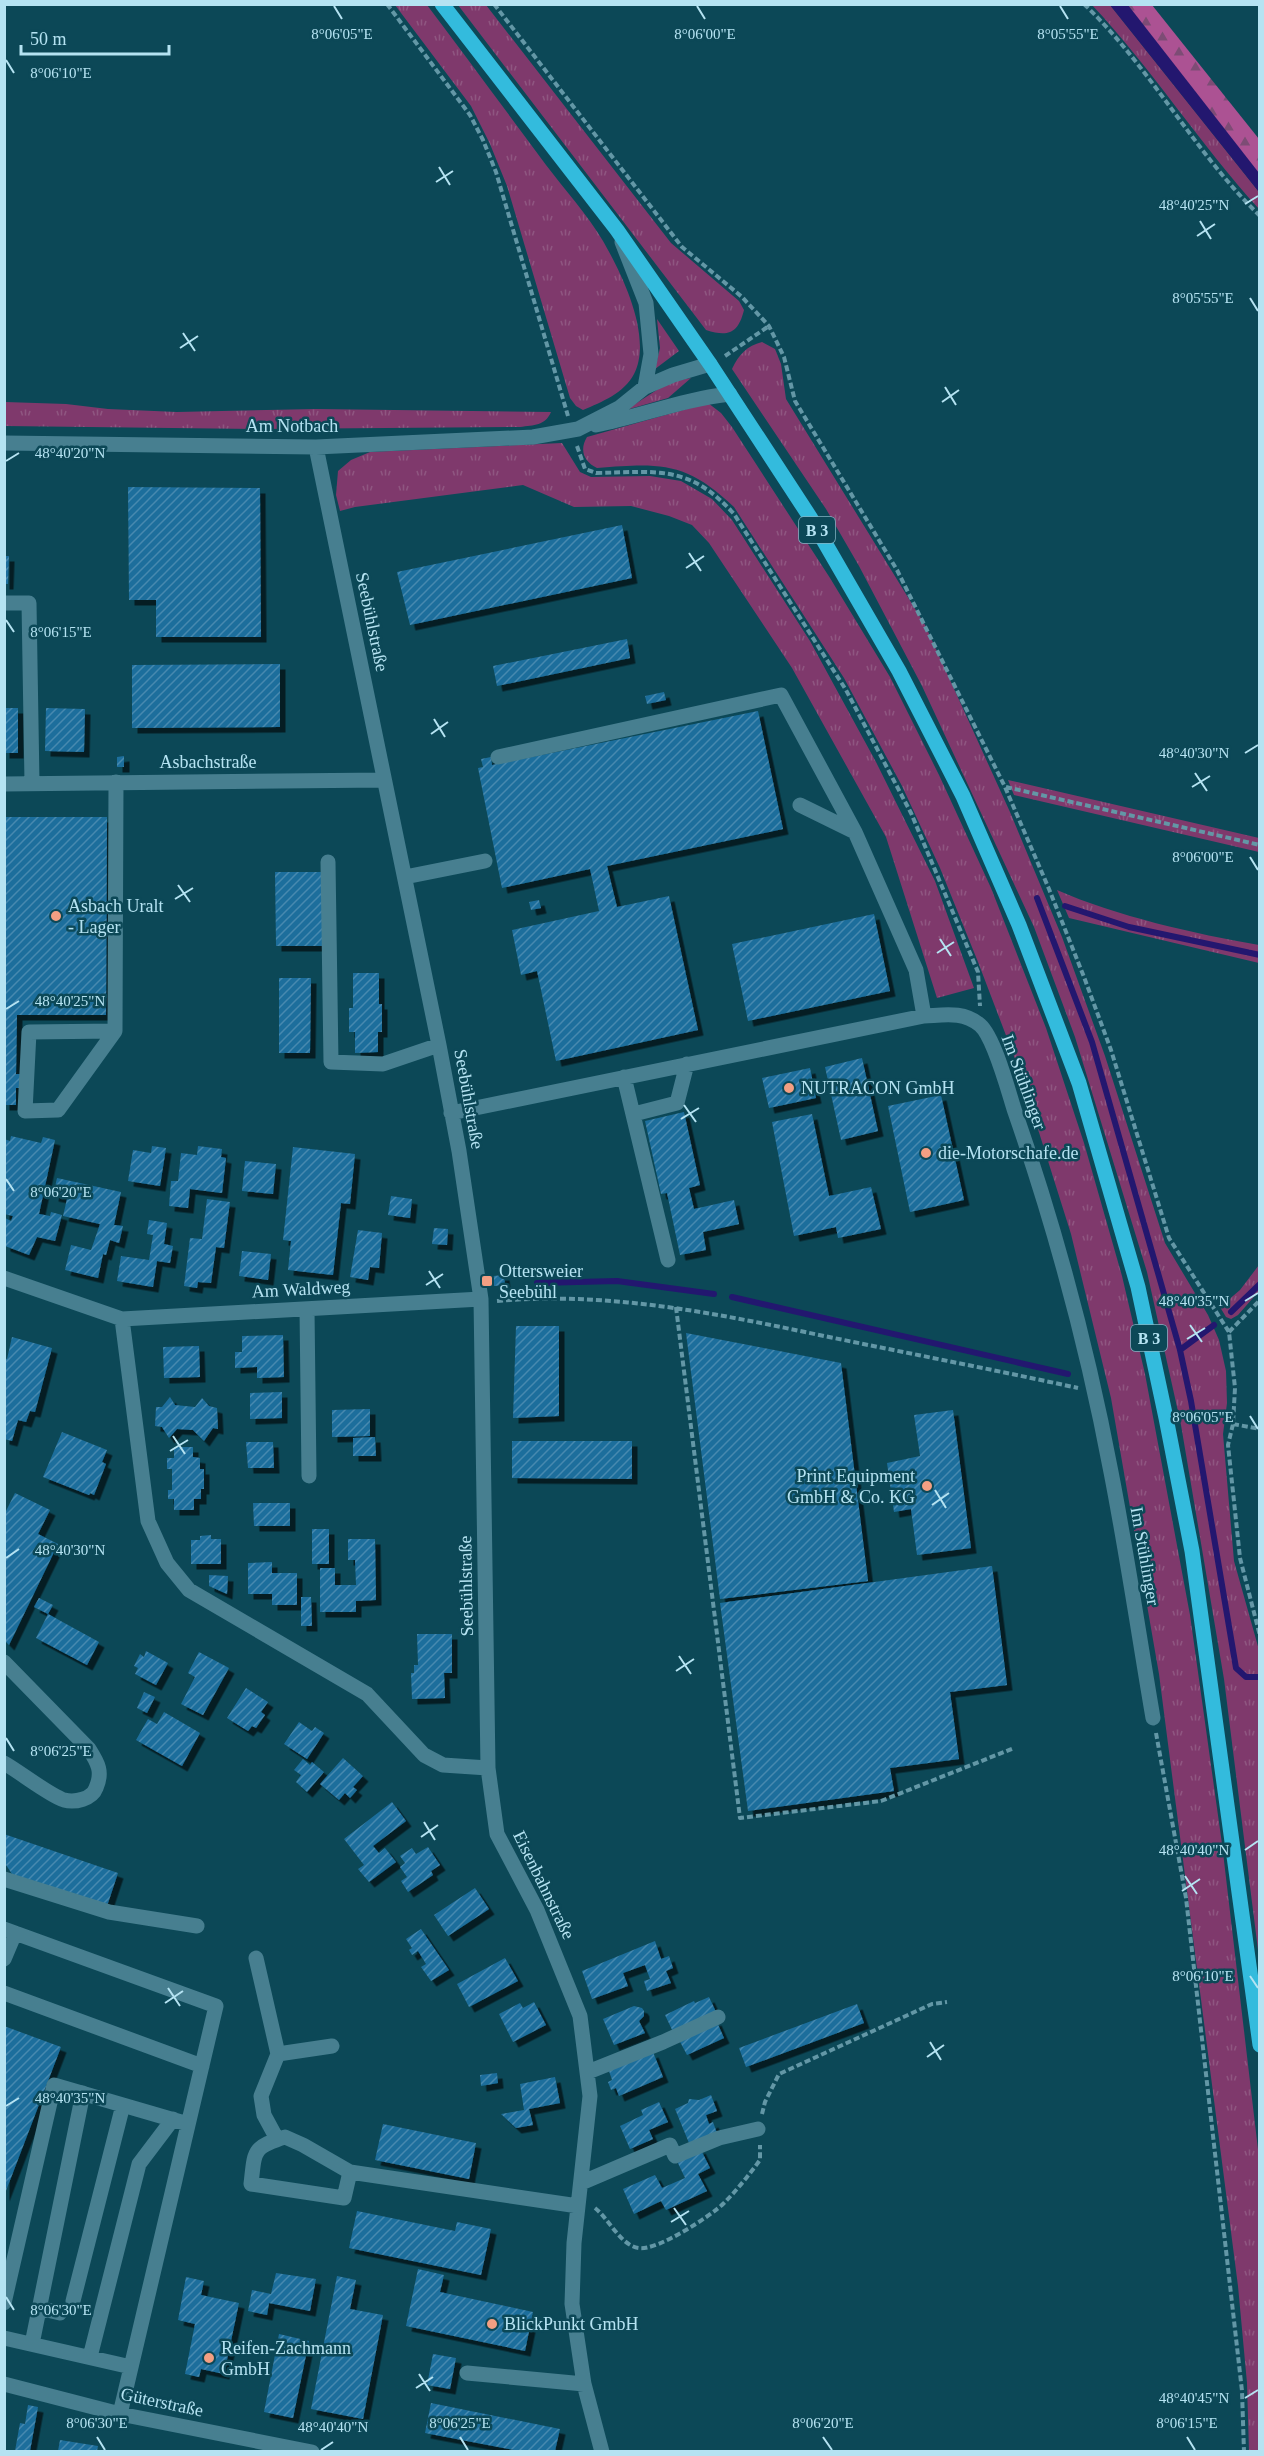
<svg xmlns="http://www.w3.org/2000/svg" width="1264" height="2456" viewBox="0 0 1264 2456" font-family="'Times New Roman',serif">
<defs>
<pattern id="grass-tufts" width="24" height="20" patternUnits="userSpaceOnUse" patternTransform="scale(1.5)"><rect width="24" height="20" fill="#7f396c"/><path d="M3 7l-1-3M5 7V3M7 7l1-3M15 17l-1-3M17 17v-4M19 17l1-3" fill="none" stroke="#8f5681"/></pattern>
<pattern id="forest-firs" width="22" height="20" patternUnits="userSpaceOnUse" patternTransform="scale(1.5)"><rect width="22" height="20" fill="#ac5293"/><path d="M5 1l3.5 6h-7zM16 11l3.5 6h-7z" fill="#7d4c75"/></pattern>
<pattern id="building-hatch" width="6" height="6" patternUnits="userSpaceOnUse" patternTransform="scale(1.5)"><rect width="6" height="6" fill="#1d6e9c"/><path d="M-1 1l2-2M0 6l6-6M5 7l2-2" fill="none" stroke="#4689af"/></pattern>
<filter id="shadow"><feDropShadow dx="5.5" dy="5.5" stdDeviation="0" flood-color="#0009"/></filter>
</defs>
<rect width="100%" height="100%" fill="#0c4857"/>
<path fill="url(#grass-tufts)" d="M395 5H427C467 58 506 111 546 165 565 190 587 214 603 241 622 274 653 337 634 374 624 393 602 402 583 410L576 406 570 398 507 186 490 144 471 106Z
M458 5H486L671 243 739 301 744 310C738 334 728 337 706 330Z
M1092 5H1110L1259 192V209C1200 144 1152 69 1092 5Z
M657 319 679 351 655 369 660 348Z
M762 342 775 349 781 364 786 399 925 625 1010 812 1062 937 1105 1056 1165 1243 1208 1315 1219 1340 1226 1371 1227 1403 1223 1434 1234 1561 1259 1650V1958L1224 1679 1181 1425 1147 1272 1075 1037 1034 927 922 686 859 566 826 509 732 369C739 354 747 346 762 342Z
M691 378 668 398 626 410 669 382Z
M5 402 66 404 108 409 177 412 316 409 551 412C545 426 534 425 520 427L259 429 5 426Z
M708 403 721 413 732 427 830 578 890 677 939 775 991 888 1046 1028 1084 1143 1122 1276 1145 1374 1190 1615 1222 1844 1259 2158V2451H1249L1247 2383 1238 2286 1159 1674 1111 1398 1071 1234 1020 1072 978 962 940 868 902 786 844 678 734 507C686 461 660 463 597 468 584 462 579 450 587 437Z
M562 443 580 472 591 477 650 476 681 481 712 499 732 520 810 641 876 762 935 881 974 988 937 998 886 837 792 668 709 543 692 525 669 516 631 506 574 507 523 485 355 507 340 511 336 495 338 471 351 460 370 452Z
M1008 780 1259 838V852L1014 795Z
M1057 890C1116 916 1195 934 1259 945V963L1069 918Z
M1259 1265V1291L1238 1315 1231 1319 1226 1317 1220 1307 1240 1290Z"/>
<path fill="url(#forest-firs)" d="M1111 5H1152L1259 139V174Z"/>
<path fill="#23176f" d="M1110 5H1128L1259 173V192Z"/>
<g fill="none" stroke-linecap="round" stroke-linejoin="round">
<path stroke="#23176f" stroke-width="6" d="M1037 898 1092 1042 1180 1350 1191 1401 1236 1668 1246 1677H1260
M1065 906 1129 927 1260 955
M537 1283 617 1281 714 1294
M732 1297 1068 1374
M1231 1312 1260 1284
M1180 1350 1214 1325"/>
</g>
<path fill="url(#building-hatch)" filter="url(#shadow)" d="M128 487 260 488 261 637H156V600H129Z
M622 525 632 578 410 625 397 572Z
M4 556H9L8 584H4Z
M627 639 630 658 497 686 493 666Z
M280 664V727L132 728V665Z
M664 692 666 700 647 704 645 696Z
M4 708H18V753H4Z
M46 708 85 709 84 752 45 751Z
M758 711 783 829 607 866 617 907 669 896 698 1030 556 1061 537 971 521 975 512 930 599 911 590 869 502 888 478 768 483 767 481 759 491 757 492 765Z
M124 756V767H117V757Z
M4 817H107L106 1015H17L16 1074H23V1088H16V1105H4Z
M275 872H322L323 946H276Z
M539 900 541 908 531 910 529 902Z
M874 914 890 991 748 1021 732 944Z
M353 973H379V1004H382V1032H378V1052L355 1053V1032H349V1008H353Z
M279 978H311L310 1053H279Z
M862 1058 878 1131 841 1140 825 1067Z
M810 1068 816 1098 769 1108 762 1078Z
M941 1095 964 1200 910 1212 888 1106Z
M684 1112 700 1185 689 1188 694 1209 734 1200 739 1224 703 1232 706 1250 680 1255 667 1193 661 1194 645 1121Z
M812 1114 829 1196 871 1187 881 1229 838 1238 836 1227 794 1236 772 1122Z
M11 1136 41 1143 43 1137 55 1140 39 1214 50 1216 51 1212 62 1215 55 1241 37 1237 29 1255 5 1246 4 1220 5 1218 11 1221 13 1216 4 1214V1139L10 1141Z
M152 1146 166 1148 160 1186 128 1181 133 1150 151 1153Z
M198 1146 222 1149 221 1157 226 1158 222 1193 190 1189 188 1208 169 1206 171 1181H178L181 1153 197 1155Z
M293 1147 355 1154 350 1204 341 1203 333 1275 288 1270 291 1241 283 1240Z
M245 1161 276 1164 273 1194 242 1191Z
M57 1178 121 1192 114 1225 123 1226 119 1243 110 1240 106 1255 103 1254 98 1278 65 1270 71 1245 91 1250 100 1224 63 1216 67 1199 53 1196Z
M391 1196 412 1199 410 1218 388 1215Z
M207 1199 230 1202 224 1248 216 1247 211 1283 198 1282 197 1288 184 1286 190 1238 202 1239Z
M149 1220 167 1223 164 1244 173 1246 170 1263 157 1261 153 1287 117 1281 121 1256 149 1260 153 1235 147 1234Z
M434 1228 448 1229 447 1245 432 1244Z
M358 1230 382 1233 379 1268 370 1267 368 1280 350 1277Z
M242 1251 271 1254 268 1280 239 1276Z
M504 1275 505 1285 494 1286 493 1276Z
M516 1326H559V1416L513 1418Z
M686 1333 841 1363 868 1581 720 1599Z
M283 1335 284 1377 257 1378V1367L235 1368V1352H242V1336Z
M12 1337 52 1348 35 1412 30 1411 26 1422 18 1420 12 1441 4 1439V1358L7 1359Z
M199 1346 200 1377 164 1378 163 1347Z
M282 1392V1418L250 1419V1393Z
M170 1397 175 1405 195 1407 202 1398 209 1406 217 1408 218 1429 213 1428 204 1441 193 1430 177 1429 169 1438 162 1427 155 1426 156 1407H162Z
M370 1409V1436L332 1437V1410Z
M953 1410 971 1548 917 1555 911 1509 894 1512 887 1463 920 1456 914 1415Z
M62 1432 107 1450 102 1462 106 1464 94 1495 90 1493 89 1495 43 1477Z
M375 1437 376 1456H353V1438Z
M512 1441H632V1479L512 1478Z
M246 1442H273L274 1468H248Z
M174 1447H193V1457L200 1458V1469H204V1489H201V1499H194V1510H174V1499H168V1490H172V1469H167V1458H174Z
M15 1493 50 1510 38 1534 58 1544 9 1645 4 1640V1515Z
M253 1503H290V1526H254Z
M312 1529H329V1564H312Z
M211 1535V1539H221V1564H191V1540H200V1536Z
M348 1539H375L376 1600 356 1601V1612H320V1568H335V1585H356L355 1560H348Z
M272 1562V1573H297V1605H272V1594H248V1563Z
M992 1566 1007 1685 950 1692 959 1759 890 1768 894 1791 748 1811 720 1603Z
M209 1575 228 1576 227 1594 209 1586Z
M301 1597H311L312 1626H301Z
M39 1598 53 1605 48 1614 99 1642 87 1665 36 1638 48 1614 34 1607Z
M417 1634H452V1673H444L445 1698 412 1699 411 1673H414V1665H418Z
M146 1651 168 1663 156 1685 135 1674 138 1668 134 1666 140 1654 144 1657Z
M199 1652 229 1668 203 1715 181 1704 195 1677 188 1673Z
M246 1688 268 1702 261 1712 265 1715 256 1728 252 1726 248 1731 227 1718Z
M144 1692 155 1697 147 1713 137 1708Z
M164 1712 200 1733 182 1766 136 1740 148 1719 157 1724Z
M299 1722 312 1731 315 1727 324 1733 307 1759 284 1744Z
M343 1758 363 1776 353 1787 357 1790 350 1798 345 1793 339 1800 320 1784Z
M303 1759 310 1765 312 1762 324 1772 307 1792 296 1782 301 1775 294 1770Z
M392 1802 406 1821 373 1846 379 1853 385 1848 396 1862 369 1882 358 1869 364 1865 344 1839Z
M4 1834 118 1873 107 1906 12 1874 4 1862Z
M428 1847 440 1865 431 1871 433 1875 408 1892 401 1881 407 1877 400 1867 405 1863 400 1856 412 1848 416 1854Z
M475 1888 489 1909 448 1936 434 1915Z
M421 1929 449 1970 431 1981 421 1967 426 1964 418 1951 412 1955 409 1950 412 1948 406 1939Z
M655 1941 661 1959 669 1956 673 1968 666 1971 671 1983 647 1991 644 1981 650 1979 645 1965 623 1973 628 1986 592 1999 582 1971Z
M505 1958 518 1981 469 2007 457 1984Z
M709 1997 717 2014 674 2034 665 2015 694 2001 695 2003Z
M534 2002 546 2025 513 2042 499 2014 520 2003 523 2008Z
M857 2004 864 2023 746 2067 739 2048Z
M634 2006 642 2008 644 2011V2016L639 2021 645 2033 614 2045 603 2019Z
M716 2020 724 2038 687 2055 678 2038Z
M4 2026 61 2047 4 2196Z
M653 2052 663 2077 619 2096 616 2088 611 2090 608 2082 612 2080 609 2071Z
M497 2073 498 2083 481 2086 480 2075Z
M555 2077 560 2103 529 2109 533 2125 516 2128 501 2114 524 2110 520 2084Z
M711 2095 717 2111 706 2115 709 2124 713 2122 717 2133 689 2143 675 2109 688 2103 689 2099 699 2100Z
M659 2102 668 2122 649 2130 653 2139 630 2149 620 2126 643 2115 641 2110Z
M383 2124 476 2143 469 2179 375 2160Z
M700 2148 710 2168 698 2174 707 2191 666 2210 661 2201 634 2214 623 2189 655 2175 662 2188 685 2178 676 2159Z
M357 2211 455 2231 457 2222 491 2229 481 2275 349 2248Z
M418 2269 444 2275 440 2292 533 2312 525 2351 406 2326Z
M276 2273 316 2279 310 2311 269 2303 267 2315 248 2311 252 2290 271 2294Z
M337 2276 356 2280 350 2309 383 2315 363 2419 311 2409Z
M186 2277 204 2281 201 2295 239 2303 224 2374 201 2369 199 2377 185 2374 195 2324 178 2320Z
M279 2334 309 2341 293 2418 264 2412Z
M433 2354 456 2358 450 2389 427 2385Z
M431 2403 560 2429 555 2451H519L425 2433Z
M28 2405 38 2407 30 2451H15L20 2423 25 2424Z
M60 2440 98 2446 97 2451H58Z"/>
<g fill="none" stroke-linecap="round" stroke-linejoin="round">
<path stroke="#6397a6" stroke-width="4" stroke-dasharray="6 3" stroke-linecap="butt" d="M387 4 470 115 483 140 496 172 568 416
M494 4 682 247 742 297 769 326 784 357 795 401 897 570 1005 787 1049 889 1084 977 1111 1050 1169 1238 1229 1332 1235 1388 1233 1424 1228 1445 1240 1558 1260 1636
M1084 4C1151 68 1194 152 1260 216
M725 356 769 326
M577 446 585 469 596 473C657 472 689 464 734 514L846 690 911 813 978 972 980 1006
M1006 787 1260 845
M497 1301C610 1291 719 1314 829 1337 912 1354 995 1370 1078 1388
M676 1307 740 1818 881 1801 1014 1748
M1229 1332 1260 1300
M1233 1424 1260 1429
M1156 1733 1186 1898 1242 2391 1244 2452
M762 2114 765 2102 779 2074 932 2004 947 2002
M595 2208C609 2219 621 2246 639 2248 657 2251 711 2216 724 2203 737 2190 749 2175 760 2160V2145"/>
<path stroke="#477f90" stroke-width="15" d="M622 242 646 303 651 354 645 387
M596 425C641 416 684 399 730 394
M4 443 316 447 533 437 578 429 619 408 645 387 673 375 710 364
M316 447 439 1045 459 1151 481 1299 488 1768 497 1834 537 1910 580 2016 590 2096 574 2243 572 2304 584 2384 602 2452
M4 603H29L32 783
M498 757 781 695 855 832 916 970 924 1016
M4 784 384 780
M800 805 855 832
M328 862 331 1062 383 1064 439 1045
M405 877 485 861
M115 1031 29 1032 25 1111 58 1110 115 1031 116 782
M624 1077 668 1260
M451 1113 924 1016C945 1015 963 1011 980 1025 994 1037 1008 1090 1014 1109 1055 1227 1088 1350 1111 1472 1127 1554 1139 1636 1153 1718
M634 1114 677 1103 687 1064
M4 1278 122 1319 481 1299
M307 1309 309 1476
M122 1319 148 1521 167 1563 189 1590 367 1694 424 1755 443 1765 488 1768
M4 1662 89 1749C98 1763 103 1772 96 1788 92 1799 75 1803 64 1800 49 1795 20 1772 4 1763
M4 1879 109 1912 197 1926
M4 1929 216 2006 120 2414
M256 1958 278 2054 261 2096 264 2115 277 2139
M4 1959 15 1933
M4 1993 202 2066
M278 2054 332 2046
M588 2072 663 2042 718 2017
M350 2172 303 2145 285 2137C252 2148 255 2150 251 2184L344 2198 350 2172 578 2206
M581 2183 670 2145 675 2156 719 2138 758 2129
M73 2301 123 2105
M4 2303 54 2085 188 2124
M39 2308 60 2313
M4 2338 131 2367
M32 2344 83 2093
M90 2357 139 2164 173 2119
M467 2373 584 2384
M4 2384 120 2414 312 2452"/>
<path stroke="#3bd" stroke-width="15" d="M442 4 617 230 710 364 810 517 899 671 963 796 1019 925 1079 1083 1138 1287 1166 1418 1192 1551 1260 2045"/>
</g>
<path fill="none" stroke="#b5e3f2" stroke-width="2" d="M334 6 342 19M697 6 705 19M1060 6 1068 19M6 60 14 73M439 167 450 185M436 182 453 171M1245 204 1258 196M1200 221 1211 239M1197 236 1215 224M1250 298 1258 311M183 333 195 351M180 348 198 336M945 387 956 405M942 402 959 390M6 461 19 453M689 553 701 571M686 568 704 556M6 620 14 632M434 719 445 737M431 734 448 722M1245 753 1258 745M1195 773 1207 791M1192 787 1210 776M1250 857 1258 870M178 885 190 902M175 899 193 888M940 939 951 956M937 953 954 942M6 1009 19 1001M684 1105 696 1122M681 1119 699 1108M6 1179 14 1191M429 1271 440 1288M426 1285 443 1274M1245 1301 1258 1293M1190 1325 1202 1342M1187 1339 1205 1328M1250 1416 1258 1429M173 1436 185 1454M170 1451 188 1440M935 1490 946 1508M932 1505 949 1493M6 1558 19 1549M679 1656 691 1674M676 1671 694 1659M6 1738 14 1751M424 1822 435 1840M421 1837 438 1825M1245 1850 1258 1841M1185 1876 1197 1894M1182 1891 1200 1879M1250 1976 1258 1988M168 1988 180 2006M165 2003 183 1991M930 2042 941 2060M927 2057 944 2045M6 2106 19 2098M674 2208 686 2225M671 2222 689 2211M6 2297 14 2310M419 2374 430 2391M416 2388 433 2377M1245 2398 1258 2390M97 2437 105 2450M460 2437 468 2450M823 2437 832 2450M1187 2437 1195 2450M321 2450 333 2442"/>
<g fill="#f39f83" stroke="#0c4857" stroke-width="2">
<circle cx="56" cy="916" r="6"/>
<circle cx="789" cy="1088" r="6"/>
<circle cx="926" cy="1153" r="6"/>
<rect x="481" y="1275" width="12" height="12" rx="3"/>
<circle cx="927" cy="1486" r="6"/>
<circle cx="492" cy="2324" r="6"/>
<circle cx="209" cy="2358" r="6"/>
</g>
<g text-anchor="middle" stroke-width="5" stroke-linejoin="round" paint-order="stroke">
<g fill="#0c4857" stroke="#82b4c4" stroke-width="1.5">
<rect x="799" y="517" width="36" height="26" rx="4.5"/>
<rect x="1131" y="1325" width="36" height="26" rx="4.5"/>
</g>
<g font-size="16" font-weight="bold" fill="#b5e3f2">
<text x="817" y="536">B 3</text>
<text x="1149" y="1344">B 3</text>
</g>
<g font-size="18" fill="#b5e3f2" stroke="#0c4857">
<text x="292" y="432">Am Notbach</text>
<text transform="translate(372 622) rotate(78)" y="6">Seebühlstraße</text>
<text x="208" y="768">Asbachstraße</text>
<text transform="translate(1024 1082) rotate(70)" y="6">Im Stühlinger</text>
<text transform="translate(469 1099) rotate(80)" y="6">Seebühlstraße</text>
<text transform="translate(301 1289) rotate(-3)" y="6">Am Waldweg</text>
<text transform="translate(1145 1556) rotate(80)" y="6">Im Stühlinger</text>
<text transform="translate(466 1586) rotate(-91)" y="6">Seebühlstraße</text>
<text transform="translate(544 1885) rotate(64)" y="6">Eisenbahnstraße</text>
<text transform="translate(162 2402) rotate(12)" y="6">Güterstraße</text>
</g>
<g font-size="18" fill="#b5e3f2" stroke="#0c4857" text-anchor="start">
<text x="68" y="912">Asbach Uralt<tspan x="68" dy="21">- Lager</tspan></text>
<text x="801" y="1094">NUTRACON GmbH</text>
<text x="938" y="1159">die-Motorschafe.de</text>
<text x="499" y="1277">Ottersweier<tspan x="499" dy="21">Seebühl</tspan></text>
<text x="915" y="1482" text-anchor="end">Print Equipment<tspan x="915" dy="21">GmbH &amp; Co. KG</tspan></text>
<text x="504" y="2330">BlickPunkt GmbH</text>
<text x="221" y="2354">Reifen-Zachmann<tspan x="221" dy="21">GmbH</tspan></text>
</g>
</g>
<g font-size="15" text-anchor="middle" fill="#b5e3f2" stroke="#0c4857" stroke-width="5" stroke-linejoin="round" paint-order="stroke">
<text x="342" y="39">8°06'05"E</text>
<text x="705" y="39">8°06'00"E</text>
<text x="1068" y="39">8°05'55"E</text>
<text x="61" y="78">8°06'10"E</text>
<text x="1194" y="210">48°40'25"N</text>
<text x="1203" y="303">8°05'55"E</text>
<text x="70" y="458">48°40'20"N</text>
<text x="61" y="637">8°06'15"E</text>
<text x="1194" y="758">48°40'30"N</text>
<text x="1203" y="862">8°06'00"E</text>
<text x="70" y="1006">48°40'25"N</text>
<text x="61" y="1197">8°06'20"E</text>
<text x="1194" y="1306">48°40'35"N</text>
<text x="1203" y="1422">8°06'05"E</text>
<text x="70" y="1555">48°40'30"N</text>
<text x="61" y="1756">8°06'25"E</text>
<text x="1194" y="1855">48°40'40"N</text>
<text x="1203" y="1981">8°06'10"E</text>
<text x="70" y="2103">48°40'35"N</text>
<text x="61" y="2315">8°06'30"E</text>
<text x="1194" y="2403">48°40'45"N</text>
<text x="97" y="2428">8°06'30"E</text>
<text x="460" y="2428">8°06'25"E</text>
<text x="823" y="2428">8°06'20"E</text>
<text x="1187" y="2428">8°06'15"E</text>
<text x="333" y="2432">48°40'40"N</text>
</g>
<rect width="1264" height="2456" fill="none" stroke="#b5e3f2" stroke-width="12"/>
<path d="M21 45v9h148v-9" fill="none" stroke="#b5e3f2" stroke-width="3"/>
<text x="30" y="45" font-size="18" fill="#b5e3f2" stroke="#0c4857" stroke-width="4.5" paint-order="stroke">50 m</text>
</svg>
